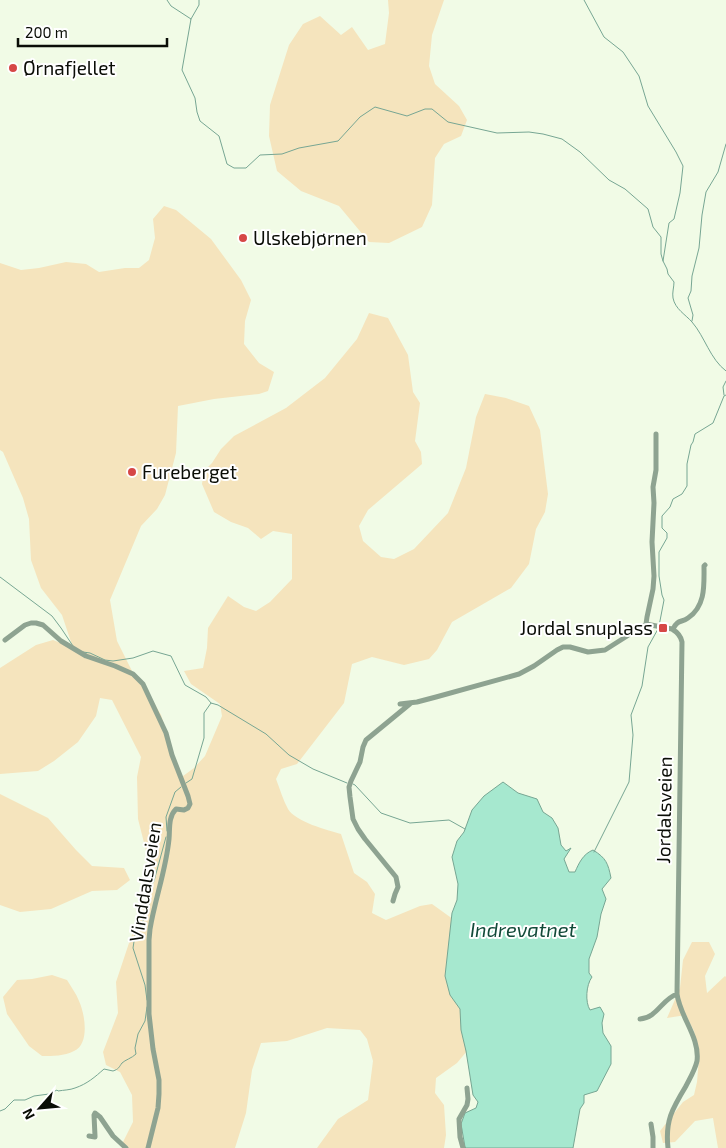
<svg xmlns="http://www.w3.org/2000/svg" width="726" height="1148" viewBox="0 0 726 1148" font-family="'Exo 2',sans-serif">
<rect width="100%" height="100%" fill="#f1fbe6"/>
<path fill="#f5e4bd" d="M388 0H444L432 35 429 66 435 84 459 106 467 120 461 136 444 144 435 158 432 205 422 227 389 243 369 242 339 206 301 191 277 171 269 136 270 105 289 45 303 24 320 16 341 35 352 27 368 50 385 44 389 13Z
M164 206 176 210 211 239 241 280 251 300 245 321 244 344 259 363 274 372 268 391 259 394 214 399 178 406 176 453 165 495 157 509 141 526 110 600 117 641 137 681 148 692 161 715 169 739 179 779 194 768 205 756 222 716 220 704 191 684 184 671 203 668 207 648 208 628 228 596 244 607 256 611 270 602 292 579V534L273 531 261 539 248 528 231 522 214 512 202 484 204 471 212 463 221 449 234 436 286 408 325 378 357 339 369 313 388 318 408 355 413 392 420 403 415 441 421 452 422 464 368 510 359 526 363 541 381 557 394 559 414 549 448 513 466 468 476 417 485 394 506 398 529 406 540 430 548 494 545 512 536 529 529 564 511 588 452 622 437 650 429 659 404 665 372 657 352 664 344 703 297 764 281 769 276 779C280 789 283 800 288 809 296 822 327 830 341 834L354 873 367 882 375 894 372 913 386 920 420 906 432 904 457 922 472 1045 457 1063 436 1078 435 1093 444 1105 446 1135 444 1148H317L338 1119 368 1100 373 1061 367 1039 360 1030 327 1028 287 1041 261 1043 252 1070 246 1113 235 1148H124L122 1144 133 1122 132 1095 120 1072 106 1065 103 1052 118 1013 116 982 131 937 139 920 154 882 138 819 137 777 141 757 112 700 100 698 96 716 78 742 54 761 38 771 0 774V668L36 645 53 640 73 648 62 615 41 588 31 560 29 519 23 498 3 452 0 450V263L21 270 39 268 66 262 86 264 99 272 125 268H139L149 260 155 238 153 219Z
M0 794 48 818 76 850 92 866 124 868 130 880 117 890 92 891 51 909 20 912 0 905Z
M692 942H709L715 954 705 976 707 993 725 976 726 977V1148H718L713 1118 695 1121 675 1142 663 1143 660 1131 683 1102 694 1095 697 1082 699 1058 694 1031 686 1015 667 1018 680 988 683 960Z
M52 975 67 980C71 987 76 993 79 1001 85 1014 90 1044 74 1051 64 1056 53 1056 42 1056L29 1046 7 1014 3 997 17 980 32 979Z"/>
<path fill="#a6e8cf" stroke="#77a693" d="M503 782 518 793 537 799 543 812 552 818 558 828 561 845 566 851 571 848 564 859 569 872H575C579 863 583 854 593 850 606 858 608 863 611 878L602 889 606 899 601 914 597 937 589 959V973L592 977C586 985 585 1002 590 1010L600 1007 604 1014 602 1023 603 1033 611 1046V1064L597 1091 584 1095V1103L580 1109 573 1148H466L465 1147 461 1124 465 1113 476 1108 478 1102 473 1095 466 1051 461 1030 460 1009 450 995 445 976 452 913 457 900 458 884 452 857 457 841 464 832 472 810 484 796Z"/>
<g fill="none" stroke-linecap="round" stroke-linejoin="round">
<path stroke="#77a693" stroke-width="1" d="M167 0 171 6 191 19 182 70 195 98 197 112 200 121 219 136 227 164 234 168H246L260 155 282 154 299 148 338 141 360 117 375 107 407 116 425 109H432L448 122 497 133 529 132 543 134 562 139 580 152 609 180 625 189 648 209 653 227 661 237V254L663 261
M584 0 604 37 623 52 639 76 648 106 676 152 683 166 680 193 674 219 669 223 663 261 667 269 668 274 674 282C674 287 672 293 673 298 675 309 686 315 692 322 705 337 710 359 726 371
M191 19 199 5V0
M692 321 693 315 688 298 691 291 692 276 699 248 702 215 706 192 718 172 726 144
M724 395 723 387 726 381
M0 577 52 616 61 628 73 646
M659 626 664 600 662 595 659 576V552L667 538V533L662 528V516L670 507 673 499 682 494 687 486V464L691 445 693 442 695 434 713 423 724 396 726 395
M83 652 90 653 105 660 113 661 133 658 153 651 171 656 185 685 206 697 211 703
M186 783 192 779 204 738V713L211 703 218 705 266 734 289 755 313 769 347 783
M353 784 355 785 381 813 410 823 449 820 465 829
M167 831 166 817 175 792 181 787
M594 852 629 782 633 735 631 715 642 686 648 647 658 629
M147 1000 145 985 133 948 135 935 148 912 151 886 154 881 166 837
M0 1111 5 1109 14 1100H25L34 1096 49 1094 57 1090 58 1091C64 1090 70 1090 75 1088 87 1084 95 1077 104 1069L113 1071C119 1069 119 1067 122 1063 125 1060 132 1058 136 1054L135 1048 138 1034 145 1021 147 1007"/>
<path stroke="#8ea391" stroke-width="5" d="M646 624 647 617 653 589 654 576 652 542 654 503 653 487 656 470V434
M673 629C678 619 681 623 688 618 706 606 704 584 704 566L705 565
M5 640 25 625 31 623H36L43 625 61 641 86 656 115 666 133 674 143 684 166 733 172 755 188 796 190 804 188 808 184 810 176 809C168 817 170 829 169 839 166 870 155 899 150 929L149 940V1014L153 1049 159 1080V1094L158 1108 148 1148
M400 704 417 702 436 697 519 674 534 666 557 650 563 647H570L588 652 605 650 646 624 672 629C677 632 681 636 682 642L677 994C680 1017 700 1037 697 1061 695 1070 690 1078 686 1086 672 1109 665 1121 668 1148
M393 901 395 894 398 887 396 877 365 839 358 829 353 819 350 797 349 787 351 781 360 762 363 747 366 740 411 703
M640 1019C657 1018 662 999 677 994
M651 1124 653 1137V1148
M89 1136 95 1137V1136L94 1115 95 1113 100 1117 113 1136 126 1148
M463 1148 460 1137 459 1119 467 1105 468 1099 467 1088"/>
</g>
<g fill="#d64746" stroke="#fff" stroke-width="2">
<circle cx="13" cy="68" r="5"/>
<circle cx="243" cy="238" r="5"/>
<circle cx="132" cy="472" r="5"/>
<rect x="658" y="623" width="10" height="10" rx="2.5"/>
</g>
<g text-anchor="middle" stroke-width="4" stroke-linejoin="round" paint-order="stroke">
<g font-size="19" fill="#0a0d06" stroke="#fff" text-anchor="start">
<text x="23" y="75">Ørnafjellet</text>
<text x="253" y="245">Ulskebjørnen</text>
<text x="142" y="479">Fureberget</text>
<text x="653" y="635" text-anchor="end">Jordal snuplass</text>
</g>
<g font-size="19" fill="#0a0d06" stroke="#fff">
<text transform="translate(664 810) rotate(-89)" y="7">Jordalsveien</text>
<text transform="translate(145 882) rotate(-81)" y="7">Vinddalsveien</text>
</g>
<g font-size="20" font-style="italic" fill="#124a39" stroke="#fff">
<text x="523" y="937">Indrevatnet</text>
</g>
</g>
<g transform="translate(40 1108) rotate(243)" stroke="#ffffff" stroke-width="4" paint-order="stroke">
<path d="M0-4L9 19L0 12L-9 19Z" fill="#0a0d06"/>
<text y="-8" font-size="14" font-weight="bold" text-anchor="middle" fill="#0a0d06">N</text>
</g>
<path d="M18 38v8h149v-8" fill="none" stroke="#0a0d06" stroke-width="2.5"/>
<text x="25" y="38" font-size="15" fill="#0a0d06" stroke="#ffffff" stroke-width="4" paint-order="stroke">200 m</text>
</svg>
